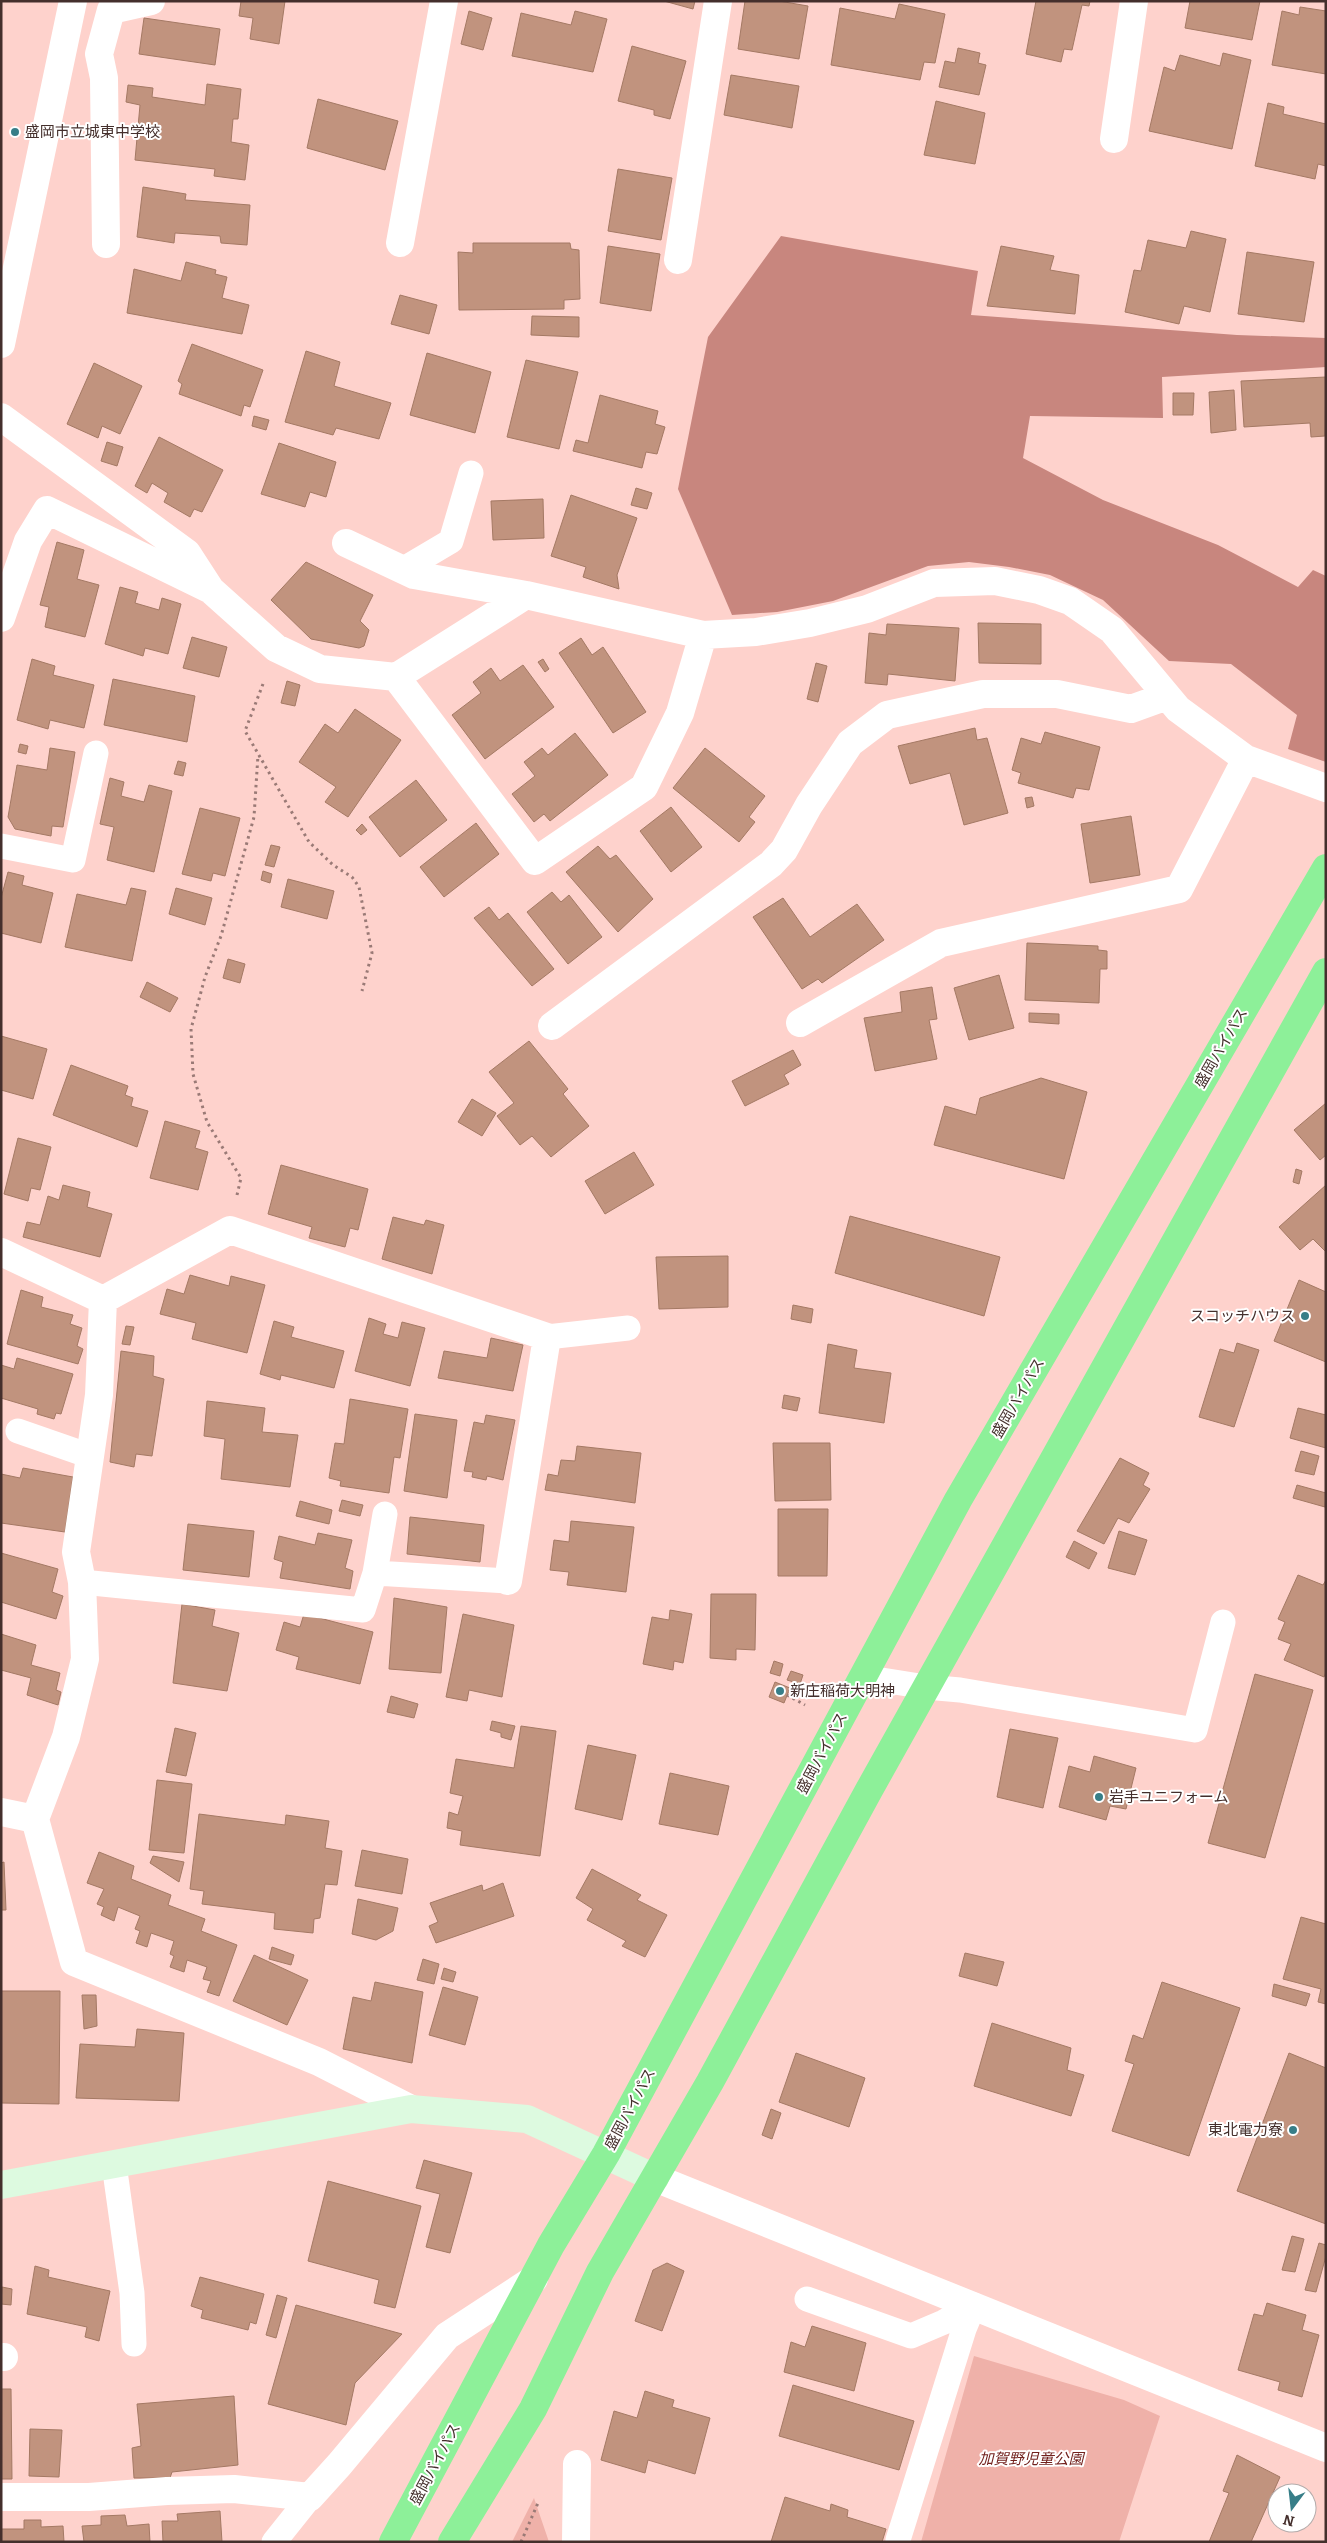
<svg xmlns="http://www.w3.org/2000/svg" width="1327" height="2543" viewBox="0 0 1327 2543" font-family="Bitter,'Noto Sans JP',serif">
<rect width="100%" height="100%" fill="#fed2cc"/>
<path fill="#efb1a9" d="M974 2356 1124 2400 1160 2416 1119 2542H921Z
M534 2498 549 2542H512Z"/>
<path fill="#c8867e" d="M781 236 978 271 971 315 1237 335 1326 338V367L1162 377 1163 418 1030 416 1023 458 1103 500 1218 545 1298 587 1313 570 1326 576V762L1288 749 1297 715 1231 664 1169 661 1103 600 1050 575 1009 567 969 562 928 566 833 601 777 612 732 615 678 489 708 337Z"/>
<path fill="#c1937e" stroke="#a47964" d="M241 1H285L279 44 250 39 253 18 239 16Z
M664 1H695L693 9Z
M745 1H779L808 6 799 59 738 49Z
M1036 1H1090L1089 6 1082 5 1072 50 1064 49 1061 62 1026 54Z
M1190 1H1260L1252 40 1185 28Z
M899 4 945 14 935 63 924 62 920 80 831 65 840 8 895 19Z
M1300 7 1326 11V74L1272 65 1282 11 1299 15Z
M469 11 492 18 483 50 461 44Z
M575 11 607 19 593 72 512 56 521 13 571 25Z
M144 18 220 29 215 65 139 54Z
M632 46 686 61 670 119 654 115V110L618 101Z
M958 48 980 53 978 63 986 65 979 95 939 87 945 61 955 63Z
M1223 53 1251 60 1232 149 1149 131 1164 67 1175 71 1180 55 1220 66Z
M731 75 799 86 792 128 724 115Z
M207 84 241 89 238 119H233L231 142 249 145 245 180 214 176 215 169 135 160 140 105 126 102 128 85 153 88 152 97 205 105Z
M318 99 398 121 385 170 307 148Z
M936 101 985 113 975 164 924 155Z
M1268 103 1284 107 1283 114 1326 124V166L1318 164 1315 179 1255 166Z
M618 169 672 178 661 240 608 231Z
M143 187 186 194 185 200 250 205 247 245 221 243 220 236 175 233 174 243 137 237Z
M1191 231 1226 239 1210 312 1184 306 1179 324 1125 312 1134 270 1141 271 1148 240 1186 248Z
M473 243H570L571 249 579 250 580 299 564 300V309L459 310 458 252 473 253Z
M608 246 660 254 651 311 600 303Z
M1001 246 1054 256 1050 270 1079 275 1075 314 987 306Z
M1247 252 1314 262 1304 322 1238 314Z
M186 262 216 270 215 274 227 277 222 298 249 305 242 334 127 313 134 269 181 281Z
M400 295 437 305 429 334 391 324Z
M532 316 579 317V337L531 335Z
M192 344 263 370 250 407 244 405 241 416 179 394 182 384 178 381Z
M306 351 340 362 334 386 391 403 379 439 336 428 333 435 285 422Z
M427 353 491 372 475 433 410 415Z
M526 360 578 372 559 449 507 437Z
M94 363 142 386 120 434 102 426 98 438 67 424Z
M1326 377 1325 436 1311 437 1310 423 1244 427 1241 381Z
M1234 390 1236 430 1211 433 1209 392Z
M1173 393H1194L1193 415H1173Z
M600 395 658 411 655 424 665 427 657 454 646 452 642 468 573 451 576 440 588 443Z
M254 416 269 420 266 430 252 426Z
M159 437 223 470 202 512 194 509 190 517 164 502 168 493 152 483 147 493 135 486Z
M107 442 123 447 117 466 101 461Z
M279 443 336 462 326 497 310 492 305 507 261 494Z
M636 488 652 493 647 509 631 505Z
M571 495 637 518 617 575 619 589 583 577 586 567 551 556Z
M543 499 544 538 493 540 491 501Z
M57 542 84 550 77 579 99 585 85 637 45 627 49 607 40 605Z
M306 562 373 595 360 621 369 630 364 646 359 648 311 639 271 600Z
M120 587 138 592 135 603 159 610 162 598 181 604 168 654 145 648 143 656 105 644Z
M978 623 1041 624V664L979 663Z
M887 624 959 628 955 681 888 674 887 685 865 683 869 633 886 635Z
M192 637 227 647 219 677 183 668Z
M581 638 592 655 603 647 646 712 613 733 559 653Z
M32 659 55 666 53 675 94 685 84 728 50 720 48 729 17 720Z
M543 659 549 669 545 672 538 662Z
M816 663 827 666 818 702 807 699Z
M523 665 554 707 485 759 452 715 481 693 473 682 491 668 500 681Z
M113 679 195 696 187 742 104 725Z
M287 681 300 685 295 706 281 703Z
M355 709 401 740 348 817 325 802 336 787 299 762 325 724 338 733Z
M975 728 977 740 987 738 1008 813 964 825 950 773 910 784 898 746Z
M1045 732 1100 747 1089 790 1076 788 1073 798 1018 783 1021 773 1012 770 1021 738 1041 744Z
M575 733 608 775 550 821 544 814 534 822 512 794 535 776 524 762 542 748 548 755Z
M20 744 28 746 26 754 18 752Z
M50 748 75 752 63 827 52 826 51 836 15 829 8 817 17 765 47 770Z
M705 748 765 796 749 817 755 822 739 842 673 788Z
M178 761 186 763 183 776 174 774Z
M110 778 124 782 121 796 144 802 149 785 172 791 154 872 107 860 114 827 100 824Z
M416 780 447 820 400 857 369 817Z
M1032 797 1034 806 1027 808 1025 798Z
M671 807 702 847 671 872 640 831Z
M200 808 240 818 225 876 213 873 211 881 182 874Z
M1131 816 1140 875 1090 883 1081 824Z
M476 823 499 854 444 897 420 867Z
M362 824 367 830 361 835 356 830Z
M271 845 280 847 274 867 265 865Z
M598 846 610 859 616 855 653 899 618 932 566 872Z
M263 871 272 874 270 883 261 880Z
M8 872 24 876 22 885 53 893 41 943 1 933V898Z
M288 879 334 891 327 919 281 907Z
M131 888 146 891 132 961 65 947 77 894 126 905Z
M176 888 212 898 205 925 169 914Z
M552 892 561 902 569 895 602 937 568 964 527 912Z
M783 898 810 937 857 904 884 940 822 983 818 979 802 989 753 917Z
M489 907 499 920 508 913 554 969 532 986 474 918Z
M1027 943 1098 946V950L1107 951V969H1100L1099 1003 1025 1000Z
M228 959 245 964 240 983 223 978Z
M999 975 1014 1028 969 1040 954 988Z
M147 982 178 998 170 1012 140 997Z
M932 987 937 1019 929 1020 937 1059 875 1071 864 1018 902 1012 900 992Z
M1029 1013 1059 1014V1024L1029 1022Z
M1 1036 47 1049 33 1099 1 1090Z
M529 1041 568 1089 563 1094 589 1126 551 1157 532 1136 520 1145 497 1116 514 1103 489 1072Z
M793 1050 801 1065 784 1075 789 1084 745 1106 732 1081Z
M71 1065 128 1086 125 1095 133 1098 131 1106 148 1111 137 1147 53 1115Z
M1041 1078 1087 1092 1064 1179 934 1145 945 1106 976 1115 980 1098Z
M472 1099 496 1113 482 1136 458 1122Z
M1326 1103V1155L1320 1160 1294 1130Z
M165 1121 200 1131 195 1148 208 1152 198 1190 150 1178Z
M18 1138 51 1147 40 1190 31 1188 28 1201 4 1194Z
M634 1152 654 1185 605 1214 585 1181Z
M281 1165 368 1189 358 1230 350 1228 345 1247 309 1238 312 1227 268 1214Z
M1296 1169 1302 1171 1299 1184 1293 1182Z
M63 1185 90 1192 87 1207 112 1214 100 1257 23 1237 27 1222 40 1225 48 1196 59 1200Z
M1326 1185V1252L1313 1239 1300 1250 1279 1227Z
M850 1216 1000 1257 984 1316 835 1273Z
M393 1217 424 1225 426 1220 444 1225 432 1274 382 1259Z
M728 1256V1307L659 1309 656 1257Z
M190 1275 229 1286 231 1276 265 1285 247 1353 192 1339 196 1323 160 1314 167 1289 184 1294Z
M1299 1280 1326 1292V1362L1274 1341Z
M21 1290 43 1297 41 1307 73 1315 70 1324 82 1328 77 1346 83 1349 78 1364 7 1344Z
M793 1305 813 1309 811 1323 791 1319Z
M369 1318 386 1324 383 1334 398 1338 402 1322 425 1328 410 1386 355 1371Z
M274 1321 294 1327 291 1337 344 1351 334 1388 281 1375 280 1380 260 1374Z
M126 1326 134 1327 130 1345 122 1344Z
M491 1338 523 1345 513 1391 438 1378 444 1351 487 1358Z
M1237 1343 1259 1350 1234 1427 1199 1417 1220 1349 1234 1353Z
M828 1344 857 1350 854 1368 891 1373 884 1423 819 1413Z
M121 1351 154 1356 153 1376 164 1379 152 1456 136 1454 134 1467 110 1462Z
M17 1358 73 1374 61 1414 56 1413 54 1419 37 1414 38 1409 1 1398V1365L14 1369Z
M784 1395 800 1398 797 1411 782 1408Z
M350 1399 408 1409 400 1458 394 1457 389 1493 340 1486 341 1481 329 1478 335 1443 344 1444Z
M207 1401 265 1408 262 1432 298 1435 290 1487 221 1479 225 1439 204 1436Z
M1298 1408 1326 1415V1448L1290 1438Z
M415 1414 457 1420 447 1498 404 1491Z
M486 1415 515 1420 503 1480 487 1476 486 1480 472 1477 473 1472 464 1471 474 1422 484 1424Z
M773 1443H830L831 1500 775 1501Z
M577 1446 641 1453 635 1503 545 1490 548 1474 558 1476 561 1460 575 1461Z
M1301 1451 1319 1456 1314 1475 1295 1471Z
M1120 1458 1149 1473 1143 1485 1150 1489 1129 1523 1118 1518 1104 1544 1077 1531Z
M23 1468 73 1477 65 1532 1 1523V1474L20 1478Z
M1297 1485 1326 1493 1325 1507 1293 1498Z
M342 1500 363 1505 360 1516 339 1511Z
M300 1501 332 1510 329 1524 296 1516Z
M778 1509H828L827 1576H778Z
M410 1517 484 1525 480 1562 407 1554Z
M571 1521 634 1527 626 1592 567 1585 569 1572 550 1570 554 1540 569 1542Z
M188 1524 254 1531 249 1577 183 1570Z
M1119 1531 1147 1540 1135 1575 1108 1568Z
M318 1533 352 1540 345 1568 353 1571 350 1589 280 1578 283 1562 274 1559 279 1536 315 1545Z
M1074 1541 1097 1553 1089 1569 1066 1557Z
M1 1553 58 1569 52 1592 63 1596 56 1619 1 1602Z
M1298 1575 1323 1585 1326 1580V1672L1324 1677 1284 1660 1291 1644 1278 1639 1285 1622 1278 1619Z
M711 1594H756L755 1650 736 1649V1660L710 1658Z
M394 1598 447 1607 441 1673 389 1669Z
M182 1604 215 1610 212 1626 239 1633 227 1691 173 1683Z
M670 1610 692 1614 683 1663 674 1661 673 1670 643 1664 652 1617 669 1620Z
M304 1614 373 1632 360 1684 296 1669 299 1657 276 1650 284 1622 300 1627Z
M463 1614 514 1625 502 1697 469 1690 467 1701 446 1697Z
M1 1634 36 1645 31 1665 60 1673 56 1690 61 1692 58 1705 27 1695 31 1678 1 1670Z
M774 1661 783 1664 780 1676 770 1673Z
M791 1671 803 1675 800 1684 787 1680Z
M1255 1674 1313 1690 1265 1858 1208 1843Z
M775 1682 790 1688 784 1703 769 1697Z
M391 1696 418 1704 414 1718 387 1712Z
M492 1721 515 1726 511 1740 501 1737V1733L490 1730Z
M521 1726 556 1731 540 1856 460 1845 462 1831 447 1828 449 1812 458 1815 463 1796 450 1793 456 1759 514 1768Z
M175 1728 196 1733 186 1776 166 1772Z
M1010 1729 1058 1738 1043 1808 997 1797Z
M588 1745 636 1755 622 1820 575 1809Z
M1094 1756 1136 1768 1126 1809 1110 1806 1106 1820 1059 1807 1069 1766 1090 1772Z
M670 1773 729 1786 718 1835 659 1824Z
M157 1780 192 1784 184 1853 149 1850Z
M199 1814 285 1825 286 1815 329 1821 325 1848 342 1851 337 1885 325 1884 320 1918 314 1919 313 1933 274 1929 275 1913 202 1904 204 1891 190 1889Z
M362 1850 408 1859 402 1894 355 1886Z
M99 1852 134 1866 131 1879 171 1895 168 1905 205 1919 201 1931 237 1945 219 1996 207 1992 211 1981 203 1979 207 1967 187 1960 184 1972 170 1967 174 1956 170 1954 174 1941 151 1933 147 1947 136 1943 140 1931 135 1929 140 1916 118 1907 114 1921 101 1915 104 1907 97 1904 104 1889 87 1883Z
M153 1856 184 1862 179 1882 150 1863Z
M4 1862 6 1910H1V1863Z
M592 1869 641 1895 637 1900 667 1915 645 1957 622 1946 626 1941 587 1920 593 1909 576 1898Z
M503 1883 514 1916 436 1943 429 1926 438 1922 430 1903 482 1885 483 1891Z
M358 1899 398 1908 393 1931 376 1940 352 1934Z
M1301 1917 1326 1924V2004L1318 2002 1321 1989 1283 1979Z
M272 1947 294 1955 291 1965 269 1959Z
M965 1953 1004 1962 997 1986 959 1976Z
M254 1955 308 1980 287 2025 233 2001Z
M423 1959 439 1964 434 1984 417 1980Z
M444 1968 456 1972 453 1982 441 1979Z
M375 1982 423 1992 412 2063 343 2049 353 1997 371 2001Z
M1162 1982 1240 2008 1189 2156 1112 2131 1134 2064 1125 2061 1133 2035 1143 2039Z
M1274 1984 1310 1994 1306 2006 1272 1996Z
M443 1987 478 1997 465 2045 429 2035Z
M1 1991H60L59 2104 1 2103Z
M82 1995H96L97 2026 84 2029Z
M992 2023 1071 2048 1067 2070 1084 2075 1071 2116 974 2086Z
M137 2029 184 2033 179 2101 76 2098 80 2044 135 2047Z
M796 2053 865 2078 849 2127 779 2102Z
M1289 2053 1326 2068V2224L1237 2191Z
M771 2109 781 2113 772 2139 762 2135Z
M424 2160 472 2173 450 2253 426 2247 440 2194 416 2188Z
M328 2181 421 2206 395 2308 374 2303 379 2280 308 2261Z
M1292 2236 1304 2239 1295 2272 1282 2270Z
M1319 2243 1326 2245V2256L1316 2292 1305 2290Z
M667 2263 684 2271 662 2331 635 2321 653 2270Z
M35 2266 49 2270 48 2277 110 2291 99 2341 85 2337 87 2327 27 2314Z
M200 2277 264 2294 256 2324 250 2322 248 2330 201 2318 203 2310 191 2306Z
M2 2287 12 2289 11 2305 1 2304Z
M277 2295 287 2298 276 2338 266 2335Z
M1267 2303 1306 2315 1302 2330 1319 2335 1302 2397 1278 2390 1280 2382 1238 2370 1254 2314 1263 2316Z
M296 2305 402 2334 355 2383 346 2425 268 2404Z
M812 2326 866 2343 854 2391 784 2372 791 2342 805 2347Z
M793 2385 914 2421 899 2470 779 2436Z
M1 2389H11L12 2479H1Z
M645 2391 674 2400 672 2407 710 2418 695 2474 648 2460 645 2473 601 2460 614 2411 637 2418Z
M234 2396 238 2465 172 2472 170 2478H134L132 2448 141 2446 137 2404Z
M30 2429 62 2430 59 2477 29 2476Z
M1237 2455 1280 2477 1251 2542H1209L1229 2493 1223 2491Z
M785 2497 830 2511 831 2504 848 2510 847 2517 886 2529 882 2542H771Z
M220 2511 222 2542H163L162 2521H178L177 2514Z
M125 2515 127 2526 149 2524 150 2542H84L82 2526 101 2525V2516Z
M24 2520H41V2527L63 2526 64 2542H1V2529H24Z"/>
<g fill="none" stroke-linecap="round" stroke-linejoin="round">
<path stroke="#9a7a76" stroke-width="3" stroke-dasharray="2.5 4" stroke-linecap="butt" d="M263 684 245 731 309 842 333 865 352 877 359 887 372 953 362 991
M237 1195 241 1178 207 1122 193 1074 191 1029 205 977 221 936 254 817 258 755
M787 1695 805 1705
M521 2542 538 2503"/>
<path stroke="#fff" stroke-width="25" d="M402 570 451 541 471 473
M1 846 73 860 96 753
M547 1337 628 1328
M18 1431 90 1456
M375 1573 385 1514
M82 1582 363 1610 375 1573 508 1581
M863 1677 926 1687 960 1690 1195 1730 1223 1622
M114 2164 132 2293 134 2344
M807 2299 911 2336 944 2322 974 2305
M898 2540 964 2329 974 2305
M274 2542 310 2497"/>
<path stroke="#fff" stroke-width="28" d="M1114 139 1134 1
M400 243 444 1
M106 244 104 78 99 54 111 10 151 1
M678 260 718 1
M1 344 73 1
M1 417 187 553 211 590 276 648 320 669 396 677 526 595 703 635 756 632 810 623 867 609 934 583 995 581 1039 590 1070 601 1112 630 1178 709 1246 759 1326 788
M346 543 414 575 526 595
M1 618 28 541 47 510 211 590
M396 677 535 861 644 787 680 713 703 635
M800 1023 941 943 1179 889 1246 759
M552 1026 771 864 784 850 809 805 850 743 887 715 983 694H1057L1131 709 1167 696
M1 1252 103 1300 99 1395 76 1552 82 1582 85 1659 66 1737 35 1819 74 1962 319 2062 411 2109
M103 1300 230 1230 547 1337 508 1581
M1 1812 35 1819
M655 2178 1326 2448
M1 2357H4
M1 2497H89L167 2491 234 2489 310 2497 339 2465 447 2336 534 2279
M576 2542 577 2464"/>
<path stroke="#ddfae0" stroke-width="28" d="M1 2185 411 2109 527 2119 655 2178"/>
<path stroke="#8df099" stroke-width="28" d="M393 2542 551 2245 606 2154 958 1500 1326 868
M452 2542 533 2409 600 2272 710 2082 869 1790 1326 972"/>
</g>
<g fill="#377e88" stroke="#fff" stroke-width="2">
<circle cx="15" cy="132" r="5"/>
<circle cx="1305" cy="1316" r="5"/>
<circle cx="780" cy="1691" r="5"/>
<circle cx="1099" cy="1797" r="5"/>
<circle cx="1293" cy="2130" r="5"/>
</g>
<g text-anchor="middle" stroke-width="4" stroke-linejoin="round" paint-order="stroke">
<g font-size="15" fill="#442f2c" stroke="#fff" text-anchor="start">
<text x="25" y="137">盛岡市立城東中学校</text>
<text x="1295" y="1321" text-anchor="end">スコッチハウス</text>
<text x="790" y="1696">新庄稲荷大明神</text>
<text x="1109" y="1802">岩手ユニフォーム</text>
<text x="1283" y="2135" text-anchor="end">東北電力寮</text>
</g>
<g font-size="15" fill="#442f2c" stroke="#fff">
<text transform="translate(1221 1048) rotate(-60)" y="5">盛岡バイパス</text>
<text transform="translate(1018 1398) rotate(-60)" y="5">盛岡バイパス</text>
<text transform="translate(822 1753) rotate(-62)" y="5">盛岡バイパス</text>
<text transform="translate(630 2109) rotate(-62)" y="5">盛岡バイパス</text>
<text transform="translate(435 2464) rotate(-62)" y="5">盛岡バイパス</text>
</g>
<g font-size="15" font-style="italic" fill="#72221e" stroke="#fff">
<text x="1031" y="2464">加賀野児童公園</text>
</g>
</g>
<rect width="1327" height="2543" fill="none" stroke="#442f2c" stroke-width="5"/>
<g transform="translate(1292 2508) rotate(195)"><circle r="24" fill="#ffffff" stroke="#b4acab"/>
<path d="M0-4L9 19L0 12L-9 19Z" fill="#377e88"/>
<text y="-8" font-size="14" font-weight="bold" text-anchor="middle" fill="#442f2c">N</text>
</g>
</svg>
